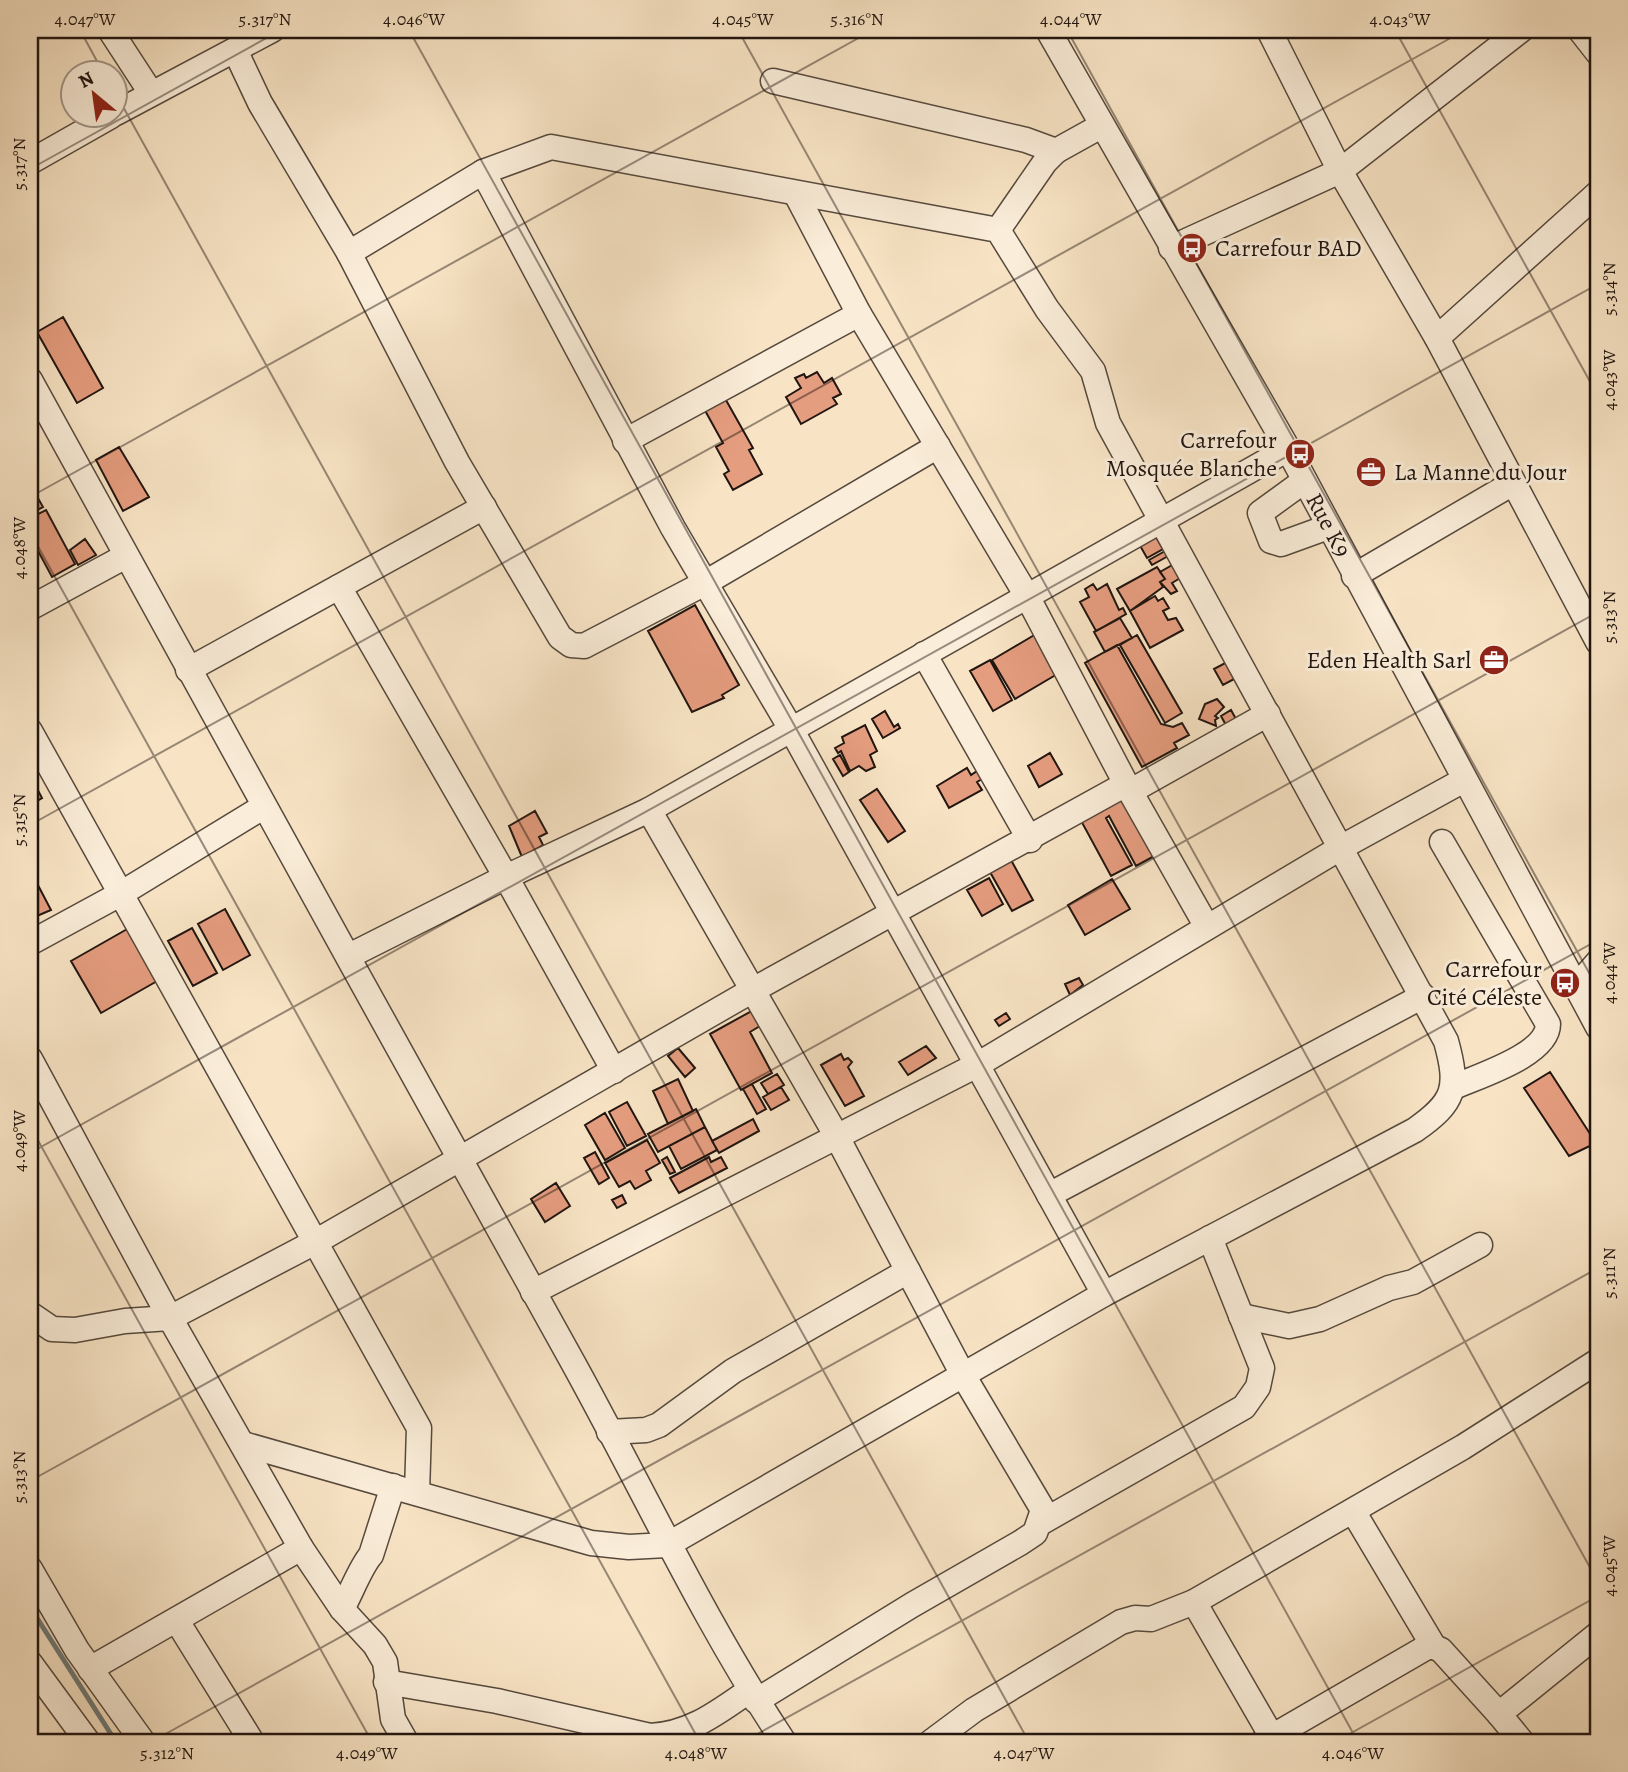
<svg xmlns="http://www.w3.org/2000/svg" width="1628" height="1772" viewBox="0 0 1628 1772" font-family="Alegreya,serif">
<rect width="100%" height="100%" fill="#f8e4c5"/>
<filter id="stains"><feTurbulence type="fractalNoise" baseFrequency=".00286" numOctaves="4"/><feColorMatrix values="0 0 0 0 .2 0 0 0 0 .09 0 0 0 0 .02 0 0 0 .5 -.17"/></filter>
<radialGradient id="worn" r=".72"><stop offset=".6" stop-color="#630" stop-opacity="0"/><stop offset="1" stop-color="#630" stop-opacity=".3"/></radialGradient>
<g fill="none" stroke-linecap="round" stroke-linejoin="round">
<path stroke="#6d7978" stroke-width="5" d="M30 1607 116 1742"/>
</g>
<path fill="#e59d7f" stroke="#201510" stroke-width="2" d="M63 317 103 388 77 403 37 332Z
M817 372 824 383 832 378 841 394 833 398 837 404 801 424 786 397 801 388 795 378 804 374 806 378Z
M722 393 753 448 749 450 762 474 733 490 724 474 729 471 716 447 723 443 702 405Z
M119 447 149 497 123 511 96 460Z
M30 484 43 507 30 514Z
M46 510 75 564 52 577 30 536V518Z
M1152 530 1163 549 1147 558 1138 542Z
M85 539 96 555 78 565 70 550Z
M1167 550 1170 555 1152 565 1149 560Z
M1174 564 1182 577 1172 583 1177 591 1171 594 1160 582 1165 579 1160 572Z
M1157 567 1165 579 1160 582 1163 587 1130 611 1117 589Z
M1093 584 1097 590 1107 584 1119 610 1123 608 1126 614 1096 631 1080 602 1089 597 1085 589Z
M1155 596 1158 601 1163 598 1169 608 1163 611 1168 620 1176 618 1183 630 1150 648 1130 611Z
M695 605 739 685 722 695 724 698 692 712 648 631Z
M1120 618 1132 638 1105 652 1094 632Z
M1036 634 1059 673 1015 699 992 660Z
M1137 635 1182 713 1165 723 1120 645Z
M1117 645 1161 724 1173 727 1182 723 1189 735 1174 743 1177 748 1142 767 1085 663Z
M990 660 1012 700 993 711 970 671Z
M1227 662 1236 678 1223 685 1214 669Z
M1217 699 1224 707 1215 716 1218 718 1215 720 1216 726 1199 719 1205 704Z
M1231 710 1237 721 1227 727 1221 716Z
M885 711 894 727 898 724 900 728 883 738 872 719Z
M865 725 877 751 870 755 875 767 866 771 859 766 850 771 841 751 838 753 835 748 844 743 842 737Z
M1050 753 1062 774 1039 787 1028 766Z
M840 755 849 772 843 776 833 759Z
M967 768 971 775 977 771 982 779 977 782 982 790 949 808 937 786Z
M30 775 42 798 30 805Z
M877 789 905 831 888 842 860 800Z
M1124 792 1158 854 1136 866 1109 816 1106 818 1132 865 1111 876 1079 817Z
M535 811 547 833 539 837 543 845 522 857 509 826Z
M1011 860 1033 900 1012 911 990 872Z
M30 870 51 910 30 919Z
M989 878 1003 904 982 916 967 890Z
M1112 879 1130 909 1085 935 1068 905Z
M225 909 250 955 223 970 198 924Z
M129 928 159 980 101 1013 71 961Z
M192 928 217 973 193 986 168 941Z
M1079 978 1083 985 1070 995 1065 984Z
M757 1008 765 1023 750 1032 772 1073 741 1090 710 1034Z
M1006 1013 1010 1019 999 1026 995 1020Z
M926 1046 936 1058 908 1075 899 1062Z
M678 1048 695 1068 685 1077 668 1056Z
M841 1054 844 1060 848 1058 852 1062 848 1067 864 1096 845 1106 821 1065Z
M1550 1072 1596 1143 1569 1156 1524 1088Z
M777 1074 784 1085 768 1094 761 1083Z
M678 1079 693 1111 668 1124 653 1091Z
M752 1084 766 1109 757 1114 743 1089Z
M781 1087 789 1100 771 1110 763 1097Z
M627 1102 646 1136 627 1146 609 1112Z
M696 1109 705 1127 658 1152 648 1134Z
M605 1113 625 1148 605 1160 585 1125Z
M753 1119 759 1131 719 1153 712 1141Z
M705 1127 717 1150 681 1169 669 1146Z
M647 1140 660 1163 646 1171 651 1180 635 1189 630 1181 619 1187 605 1163Z
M595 1152 609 1178 599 1184 584 1158Z
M667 1157 675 1172 670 1174 662 1160Z
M709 1157 711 1162 721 1157 727 1168 679 1193 670 1178Z
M556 1183 570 1206 545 1222 531 1199Z
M622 1195 626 1203 617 1208 612 1200Z"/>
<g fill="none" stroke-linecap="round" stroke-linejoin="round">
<g stroke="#56493d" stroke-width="27">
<g id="minor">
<path d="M110 30 151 93"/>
<path id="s1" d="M1048 30 1288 449 1598 1027"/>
<path d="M1269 30 1340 171 1437 338 1598 642"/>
<path d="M1580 30 1598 53"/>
<path d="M235 50 260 103 349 253 457 462 560 637 571 645 584 646 705 583 938 446"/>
<path d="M773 81 1026 140 1056 151"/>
<path d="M116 113 272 30"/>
<path d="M30 162 111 116"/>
<path d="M483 172 673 528 791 729 1104 1294"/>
<path d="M796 194 859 314 1027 596 1126 784 1207 927"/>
<path d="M998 230 1045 162 1056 151 1101 126"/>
<path d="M1171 248 1340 171 1521 30"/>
<path d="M1437 338 1598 193"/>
<path d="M30 380C212 706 388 1034 571 1359 642 1487 703 1620 784 1742"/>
<path d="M625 441 859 314"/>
<path d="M1304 481 1260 513 1271 541 1281 544 1328 527"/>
<path d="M1354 576 1513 483"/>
<path d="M339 587 506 877 614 1071"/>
<path d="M30 608 126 556"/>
<path d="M924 654 1030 840"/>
<path d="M188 670 484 507"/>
<path d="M30 731 419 1428 417 1493"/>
<path d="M1131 791 1268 714"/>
<path d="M649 810 836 1135 963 1375 1043 1510 1035 1533 1020 1543 912 1605 756 1701"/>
<path d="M1442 842 1548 1024C1548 1055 1478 1076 1454 1087"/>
<path d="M30 943 122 893 263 807"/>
<path d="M349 956 506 877 649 810 1288 449"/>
<path d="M1576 987 1598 962"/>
<path d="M30 1059 170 1318 301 1548 342 1609 375 1645 385 1662 393 1719 406 1742"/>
<path d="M1049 1195 1423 996"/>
<path d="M533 1292 977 1065 1342 847 1464 780"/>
<path d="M30 1314 52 1329 75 1330 125 1321 170 1318 317 1241 753 990 1126 784"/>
<path d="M1241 1316 1289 1326 1320 1319 1389 1288 1413 1282 1480 1245"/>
<path d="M609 1432 646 1430 659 1425 733 1371 908 1271"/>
<path d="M243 1444 591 1543 629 1547 667 1545 1104 1294 1415 1130C1455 1102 1459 1088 1446 1041L1108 423 1093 371 1047 309 998 230 551 147 483 172 349 253"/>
<path d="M1353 1511 1434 1647 1441 1650 1499 1714 1598 1634"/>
<path d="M1042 1522 1244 1407 1258 1387 1262 1368 1210 1238"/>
<path d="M30 1569 77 1650 143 1742"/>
<path d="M1194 1602 1272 1737"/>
<path d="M342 1609C351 1593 361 1566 371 1555L393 1486"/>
<path d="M177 1621 252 1742"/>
<path d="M30 1663 88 1742"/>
<path d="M90 1669 301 1548"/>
<path d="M386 1682 497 1701 650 1736C690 1734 717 1713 750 1690"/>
<path d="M1499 1714 1522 1742"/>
<path d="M931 1742 974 1710 1121 1622 1135 1618 1151 1619 1194 1602 1463 1447 1598 1361"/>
<path d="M1263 1742 1427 1647H1434"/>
</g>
</g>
<use href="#minor" stroke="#faedd9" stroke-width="24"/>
</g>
<path fill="none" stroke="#201510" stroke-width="2" stroke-opacity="0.45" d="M80 30 104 74M409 30 1358 1742M738 30 1598 1582M1067 30 1598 989M1395 30 1598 396M116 94 1029 1742M30 169 281 30M30 497 873 30M30 532 700 1742M30 825 1465 30M30 1126 372 1742M30 1153 1598 284M30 1481 1598 612M30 1719 43 1742M151 1742 1598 940M743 1742 1598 1268M1335 1742 1598 1596"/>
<defs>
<g id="bus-disc" transform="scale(1.575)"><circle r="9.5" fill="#8f2418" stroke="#faedd9"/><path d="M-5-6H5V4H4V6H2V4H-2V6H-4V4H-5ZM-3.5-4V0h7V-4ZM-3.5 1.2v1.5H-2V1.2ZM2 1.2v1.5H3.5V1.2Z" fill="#fff"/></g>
<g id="office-disc" transform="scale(1.575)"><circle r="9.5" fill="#8f2418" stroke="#faedd9"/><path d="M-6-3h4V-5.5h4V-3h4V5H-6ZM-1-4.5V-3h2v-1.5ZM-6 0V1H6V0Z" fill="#fff"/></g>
</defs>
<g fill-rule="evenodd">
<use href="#bus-disc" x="1192" y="248"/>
<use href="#bus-disc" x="1300" y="454"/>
<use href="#office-disc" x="1371" y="472"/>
<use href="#office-disc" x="1494" y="660"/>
<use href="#bus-disc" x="1565" y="983"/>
</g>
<g text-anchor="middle" stroke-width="6" stroke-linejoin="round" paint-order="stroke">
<g font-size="24" fill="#201510" stroke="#faedd9" text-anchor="end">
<text x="1215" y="256" text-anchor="start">Carrefour BAD</text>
<text x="1277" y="448">Carrefour<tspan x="1277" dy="28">Mosquée Blanche</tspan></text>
<text x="1394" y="480" text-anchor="start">La Manne du Jour</text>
<text x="1471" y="668">Eden Health Sarl</text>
<text x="1542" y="977">Carrefour<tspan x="1542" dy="28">Cité Céleste</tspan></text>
</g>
<g font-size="24" fill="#201510" stroke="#faedd9">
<text dy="8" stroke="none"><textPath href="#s1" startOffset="569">Rue K9</textPath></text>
</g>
</g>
<rect width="1628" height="1772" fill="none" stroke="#f8e4c5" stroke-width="77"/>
<g transform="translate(94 94) rotate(331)"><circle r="33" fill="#faedd9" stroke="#a39789" stroke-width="2"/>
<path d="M0-5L12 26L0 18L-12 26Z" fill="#8f2418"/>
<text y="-10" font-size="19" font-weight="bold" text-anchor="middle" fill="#201510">N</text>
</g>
<rect x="38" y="38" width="1552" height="1696" fill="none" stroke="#201510" stroke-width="2.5"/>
<g font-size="18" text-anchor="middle" fill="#201510">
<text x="85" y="25">4.047°W</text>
<text x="265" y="25">5.317°N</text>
<text x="414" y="25">4.046°W</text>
<text x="743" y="25">4.045°W</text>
<text x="857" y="25">5.316°N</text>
<text x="1071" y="25">4.044°W</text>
<text x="1400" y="25">4.043°W</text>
<text transform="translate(19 164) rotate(-90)" y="6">5.317°N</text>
<text transform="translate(1609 289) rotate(-90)" y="6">5.314°N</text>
<text transform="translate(1609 380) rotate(-90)" y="6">4.043°W</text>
<text transform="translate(19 548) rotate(-90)" y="6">4.048°W</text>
<text transform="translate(1609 617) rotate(-90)" y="6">5.313°N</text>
<text transform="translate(19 820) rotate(-90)" y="6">5.315°N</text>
<text transform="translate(1609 973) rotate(-90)" y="6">4.044°W</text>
<text transform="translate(19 1141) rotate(-90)" y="6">4.049°W</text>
<text transform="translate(1609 1273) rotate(-90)" y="6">5.311°N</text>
<text transform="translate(19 1477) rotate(-90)" y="6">5.313°N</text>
<text transform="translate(1609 1566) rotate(-90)" y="6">4.045°W</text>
<text x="167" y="1759">5.312°N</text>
<text x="367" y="1759">4.049°W</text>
<text x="696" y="1759">4.048°W</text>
<text x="1024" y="1759">4.047°W</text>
<text x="1353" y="1759">4.046°W</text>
</g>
<rect width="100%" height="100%" filter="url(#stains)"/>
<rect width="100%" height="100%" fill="url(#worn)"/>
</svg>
